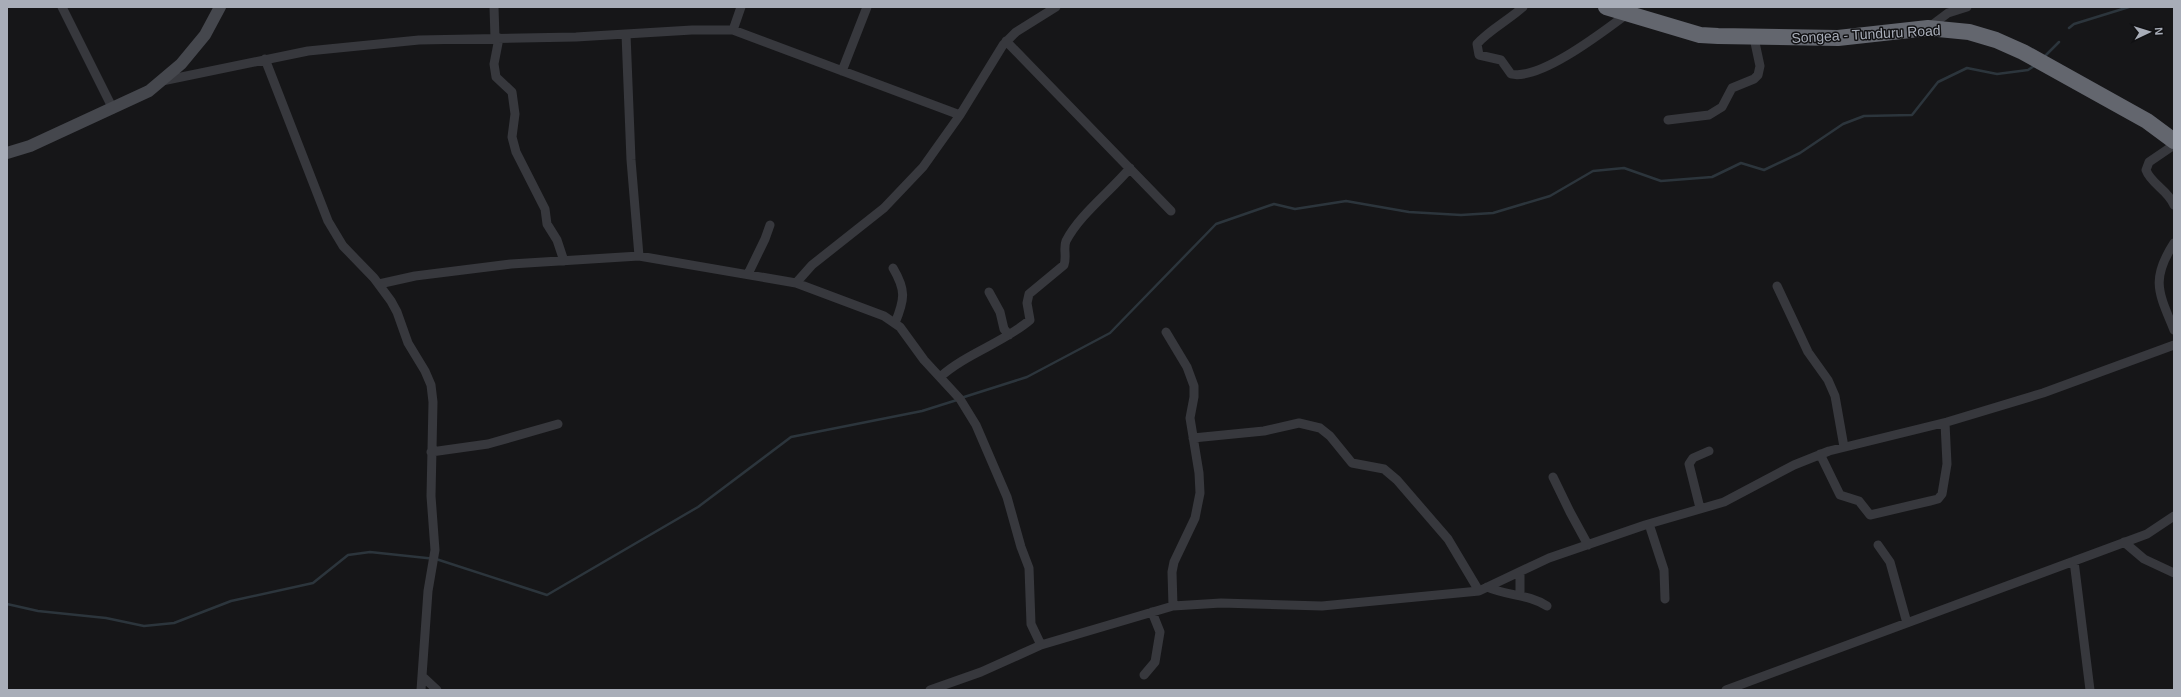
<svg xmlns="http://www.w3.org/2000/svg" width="2181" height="697" viewBox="0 0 2181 697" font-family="Arial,sans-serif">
<rect width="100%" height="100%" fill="#161618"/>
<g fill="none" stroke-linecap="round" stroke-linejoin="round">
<path stroke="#2c353c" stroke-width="2.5" d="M2069 28 2074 24 2129 7
M2044 57 2059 42
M961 398 1027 377 1110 333 1216 224 1274 204 1295 209 1346 201 1409 212 1461 215 1493 213 1550 196 1593 171 1624 168 1661 181 1712 177 1741 163 1764 170 1800 153 1843 124 1864 116 1912 115 1938 82 1967 68 1997 74 2028 70 2034 66
M7 604 38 611 106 618 144 626 174 623 231 601 313 583 348 555 370 552 436 559 547 595 698 507 791 437 922 411 957 400"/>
<path stroke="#37383d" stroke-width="9" d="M62 7 113 109
M494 7 495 38
M1523 7C1509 20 1489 30 1477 44L1479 55 1501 60 1511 74C1540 81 1604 31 1627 14
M1928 28 1948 13 1967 7
M733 30 741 7
M626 34 631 160 639 256
M499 38 494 64 496 77 512 92 515 114 512 137 516 152 545 209 547 224 557 240 564 261
M1006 41 1171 211
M265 59 328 221 343 246 374 278 391 301 397 312 408 343 425 371 431 385 433 402 431 496 435 550 428 591 421 690
M842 71 867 7
M162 81 308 51 419 40 576 37 692 30H733L960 115
M1668 120 1709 115 1722 107 1732 88 1754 79 1758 75 1760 66 1754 38
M2174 145 2149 162 2146 170C2151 184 2168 190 2174 205
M2174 243C2150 280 2159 293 2174 330
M893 268C906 290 905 299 895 323
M748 274 765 239 770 225
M796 283 812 265 884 208 923 167 960 115 1003 45 1016 32 1056 7
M379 284 415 276 511 264 639 256 796 283 884 316 900 327 924 360 960 399 976 425 1007 497 1021 547 1029 568 1031 624 1041 645
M1777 286 1808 352 1828 380 1835 396 1844 447
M989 292 1000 312 1004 329 1009 335
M1166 332 1187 367 1194 386V397L1190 418 1199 473 1200 493 1195 518 1174 562 1172 572 1173 606
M940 377C967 353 1003 343 1030 320L1027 303 1029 294 1064 265C1067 257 1063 248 1066 241 1080 214 1110 192 1130 168
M1193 438 1264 431 1299 423 1320 428 1330 436 1352 463 1384 469 1397 480 1448 539 1479 591
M431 452 488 444 558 424
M1820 454 1840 495 1859 501 1870 515 1930 501 1938 499 1942 494 1947 464 1945 423
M1553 477 1570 512 1588 545
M1700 508 1689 464 1693 458 1709 451
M1649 524 1664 570 1665 599
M2124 542 2144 559 2174 573
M1878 545 1890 562 1907 623
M2074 561 2090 690
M1487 587C1507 596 1529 594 1547 606
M1520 595V572
M1144 675 1155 662 1160 632 1152 612
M422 676 437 690
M930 690 981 672 1041 645 1173 606 1221 603 1322 606 1479 591 1549 558 1645 525 1724 502 1794 465 1829 451 1947 422 2043 393 2174 345
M1726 690 2147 534 2174 516"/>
<path stroke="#45474d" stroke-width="12" d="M7 153 30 146 149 91 181 64 205 35 220 7"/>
<path stroke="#63666e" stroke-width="16" d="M1606 7 1700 35 1718 36 1838 38 1928 28 1969 32 1996 40 2023 52 2147 121 2174 141"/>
</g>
<g text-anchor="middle" stroke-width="3" stroke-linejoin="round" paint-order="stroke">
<g font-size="14" fill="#a8adb8" stroke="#111113">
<text transform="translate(1866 34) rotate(-3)" y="5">Songea - Tunduru Road</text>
</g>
</g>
<rect width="2181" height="697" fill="none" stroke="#a8adb8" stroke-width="16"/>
<g transform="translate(2149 32) rotate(86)" stroke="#111113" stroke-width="3" paint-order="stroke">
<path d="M0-3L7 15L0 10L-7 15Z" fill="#a8adb8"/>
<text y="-6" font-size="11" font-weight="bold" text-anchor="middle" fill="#a8adb8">N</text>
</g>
</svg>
